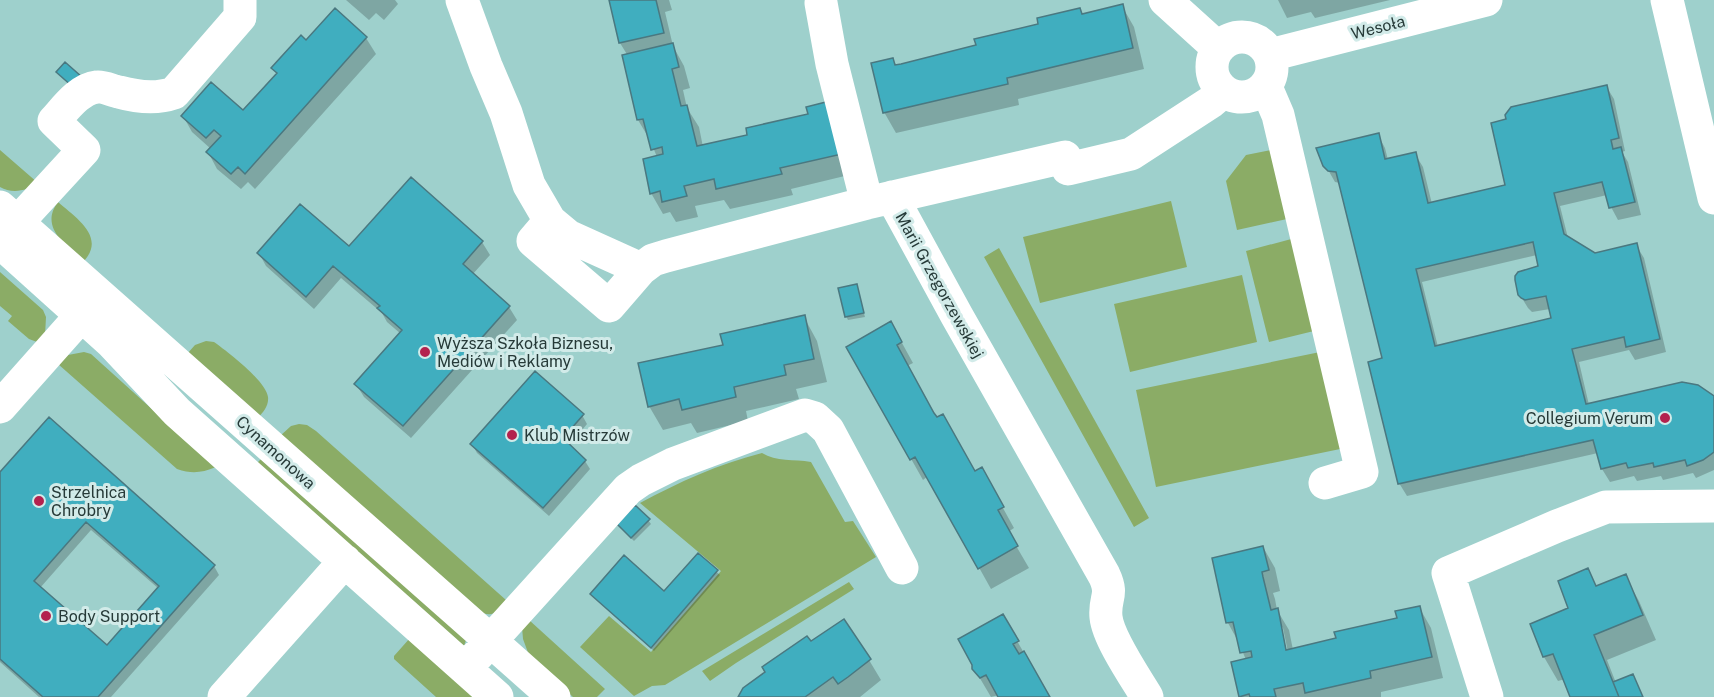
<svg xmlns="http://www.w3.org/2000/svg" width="1714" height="697" viewBox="0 0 1714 697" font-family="'Public Sans',sans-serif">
<rect width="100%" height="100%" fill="#9ed0cc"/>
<path fill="#8bac66" d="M0 150 38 183C27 191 12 194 0 187Z
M1271 150 1287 219 1237 230 1226 181 1246 155Z
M1171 201 1187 267 1040 303 1023 237Z
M58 202C76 218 107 237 83 262 66 245 39 227 58 202Z
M1295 238 1318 330 1269 342 1246 251Z
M999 248 1149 518 1134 527 984 257Z
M0 272 43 310 46 317 45 336 37 342 29 339 8 321 12 316 0 306Z
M1242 275 1257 342 1130 372 1114 304Z
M206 341 214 342C228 352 266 381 268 397 269 406 263 412 258 418L187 354 195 345Z
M1325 351 1345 448 1156 487 1136 390Z
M84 352 91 354 216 467C201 473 192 474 177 469L58 364 68 355Z
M299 424 307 425 316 431 506 600C496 613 494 618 477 611L280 436 291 426Z
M762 453C776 462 794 459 811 462L845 522 853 521 876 557 665 685 652 686 634 696 580 647 609 616 651 652 721 571 640 503C679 482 719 464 762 453Z
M265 455 467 637 464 646 253 467Z
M849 582 854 589 736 663 710 681 702 671Z
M529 620 605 689 597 697H573L530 658 523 639 522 627Z
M410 638 477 697H436L394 659V656Z"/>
<path fill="#0003" fill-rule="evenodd" d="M346 0H395L398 4 384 20 376 13 369 20Z
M611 0H669L672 10 665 12 673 46 684 66 690 88 683 90 687 108 699 127 703 147 749 136 809 115 853 174 791 189 793 195 730 209 724 200 695 206 698 217 676 222 670 212 663 214 651 193 657 157 650 140 638 120 628 56 620 43Z
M1278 0H1390L1315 18 1311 12 1287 18Z
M1122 6 1134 27 1144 69 1018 99 1019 105 896 133 884 112 893 60 897 66 978 47 1040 25 1079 9 1083 15Z
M335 10 366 38 376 54 255 189 248 182 241 189 217 169 208 152 211 149 192 132 183 116 243 112 277 75 273 68 306 42Z
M1606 86 1614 99 1625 151 1622 152 1628 162 1641 215 1618 220 1611 207 1607 195 1560 206 1568 238 1595 255 1636 245 1644 258 1666 352 1635 360 1629 350 1579 362 1589 405 1714 399V470L1696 478 1693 473 1663 480 1661 476 1637 481 1634 476 1610 482 1602 469 1598 453 1407 496 1399 483 1384 359 1340 183 1335 182 1327 168 1378 135 1385 148 1388 160 1415 154 1423 167 1432 204 1507 186ZM1537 255 1540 267 1520 295 1528 308 1532 312 1550 309 1553 319 1438 347 1422 282Z
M482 242 490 255 472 275 509 307 517 320 411 438 364 397 356 384 401 334 387 322 382 313 341 278 314 309 266 266 259 253Z
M856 286 865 317 848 320 846 316Z
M804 317 817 341 827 382 796 389 799 399 746 411 748 421 697 433 691 423 663 430 649 406 724 346Z
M891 323 913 363 907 366 937 419 975 473 993 490 1014 528 1008 532 1029 568 991 589 928 476 923 480 848 347Z
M582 415 587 424 569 446 585 461 590 469 549 516 477 453 472 444Z
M0 474 214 566 219 575 111 697H39L0 662ZM91 530 159 589 108 647 40 588Z
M648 520 651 524 634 541 621 528Z
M1263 547 1275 568 1280 591 1273 593 1275 599 1277 610 1289 630 1293 650 1337 640 1399 619 1419 607 1431 628 1443 678 1381 692V697H1241L1233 663 1246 660 1239 643 1228 623 1213 559ZM1279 624 1283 628 1289 657H1286Z
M698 555 720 575 654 651 591 594 664 593Z
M1587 570 1597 587 1625 576 1639 601 1656 640 1607 660 1616 683 1642 697H1572L1565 679 1558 681 1544 657 1570 609Z
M1003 616 1049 697H1000L999 695 991 697 978 675Z
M811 644 869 660 881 680 860 697H741Z"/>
<path fill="#40aebf" stroke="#4a7880" stroke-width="1.5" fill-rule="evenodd" d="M609 0H656L664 33 619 43Z
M1123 4 1133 48 1007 78 1008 84 883 113 871 63 893 58 895 65 901 64 976 45 974 39 1038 24 1037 18 1080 8 1082 14Z
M335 8 367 37 245 174 238 167 231 174 206 152 221 136 214 130 206 138 181 116 211 82 243 110 277 73 271 68 301 35 306 40Z
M673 43 679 67 672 69 681 106 687 105 697 146 747 135 746 128 808 114 806 107 830 101 842 154 780 168 782 174 716 189 714 179 684 186 687 196 662 202 660 191 650 194 643 159 663 154 662 147 651 150 643 119 637 120 622 55Z
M65 62 82 77 73 87 56 72Z
M1607 85 1619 138 1611 140 1613 149 1621 147 1635 202 1609 208 1602 182 1554 193 1564 234 1595 253 1637 243 1660 339 1626 347 1624 337 1572 349 1586 404 1682 382 1698 385 1714 396V452L1703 460 1687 466 1685 460 1654 467 1653 463 1628 468 1626 463 1601 469 1593 440 1398 484 1368 362 1382 358 1336 172 1328 171 1323 166 1316 148 1379 133 1385 159 1416 152 1428 203 1505 185 1491 123 1506 119 1505 115 1511 107ZM1533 242 1538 266 1518 272 1515 276V280L1518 295 1521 298 1525 300 1546 296 1551 318 1435 346 1416 269Z
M411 177 483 241 463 264 510 306 403 426 354 384 402 330 377 308 380 306 333 266 306 297 257 253 300 204 349 246Z
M857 284 864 313 845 317 838 288Z
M805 315 814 359 784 365 786 375 734 387 736 397 682 410 679 399 648 407 638 363 723 345 720 334Z
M891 321 902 342 897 345 934 413 937 417 943 414 975 471 982 467 1004 507 998 510 1018 546 978 569 915 457 910 460 846 347Z
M535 371 584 414 563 438 586 460 543 508 470 444Z
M49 417 215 565 98 697H43L0 659V472ZM86 522 159 586 107 645 34 581Z
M635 505 650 519 631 538 617 524Z
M1263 546 1269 570 1262 572 1263 577 1271 610 1278 608 1286 650 1336 638 1334 632 1397 618 1395 611 1420 606 1432 657 1370 671 1371 678 1305 693 1303 683 1274 689 1276 697H1250L1249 694 1239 697 1231 662 1252 657 1251 651 1240 653 1233 622 1226 623 1212 558Z
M698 553 718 570 651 648 590 594 624 555 664 591Z
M1588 568 1596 586 1626 574 1643 615 1594 635 1619 697H1570L1553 654 1543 657 1530 624 1568 608 1558 581Z
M1003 614 1019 641 1013 644 1019 654 1024 651 1050 697H998L986 675 980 678 972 669V665L958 639Z
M844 619 871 659 848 677 838 684 833 677 805 697H738L743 688 765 672 762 667 807 636 811 641Z
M1633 674 1643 697H1619L1613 682Z"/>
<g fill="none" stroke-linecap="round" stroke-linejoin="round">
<path stroke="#fff" stroke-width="33" d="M462 0 486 66 506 113 529 185 550 221 568 236 641 269 653 260 666 256 867 203 1065 157 1068 169 1131 154 1211 102 1224 91
M1165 0 1218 48
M1667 0 1714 198
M821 3 832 64 867 203
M1212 67a30 30 0 1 1 60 0a30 30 0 1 1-60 0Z
M1270 55 1486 0
M1266 87 1278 115 1362 472 1325 483
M892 197 957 316 1104 575C1114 596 1104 597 1106 617 1108 638 1135 677 1147 697
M0 207 554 697
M550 221 533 241 609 306 641 269
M3 238 84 150 54 121C65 109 79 89 97 87 103 86 113 91 119 92 137 97 157 99 174 93L240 17V0
M0 242 111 342 177 412 497 697
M0 407 96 299
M475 658 628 489 641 480 673 464 805 415 815 418 828 430 902 568
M224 697 345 561
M1487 697 1448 573 1557 526 1606 507 1714 506"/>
</g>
<g fill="#b3224e" stroke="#d2ebe9" stroke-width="2">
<circle cx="425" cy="352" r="6"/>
<circle cx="1665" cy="418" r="6"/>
<circle cx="512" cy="435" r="6"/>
<circle cx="39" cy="501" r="6"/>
<circle cx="46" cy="616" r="6"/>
</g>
<g text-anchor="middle" stroke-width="6" stroke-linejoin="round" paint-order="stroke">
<g font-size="16" fill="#263a38" stroke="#d2ebe9">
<text transform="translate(1378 27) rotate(-14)" y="6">Wesoła</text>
<text transform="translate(940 285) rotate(61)" y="6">Marii Grzegorzewskiej</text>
<text transform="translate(276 452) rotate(42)" y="6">Cynamonowa</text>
</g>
<g font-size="16" fill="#263a38" stroke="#d2ebe9" text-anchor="start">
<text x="437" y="349">Wyższa Szkoła Biznesu,<tspan x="437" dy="18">Mediów i Reklamy</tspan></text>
<text x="1653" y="424" text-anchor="end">Collegium Verum</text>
<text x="524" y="441">Klub Mistrzów</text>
<text x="51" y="498">Strzelnica<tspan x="51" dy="18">Chrobry</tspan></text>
<text x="58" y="622">Body Support</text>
</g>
</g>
</svg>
